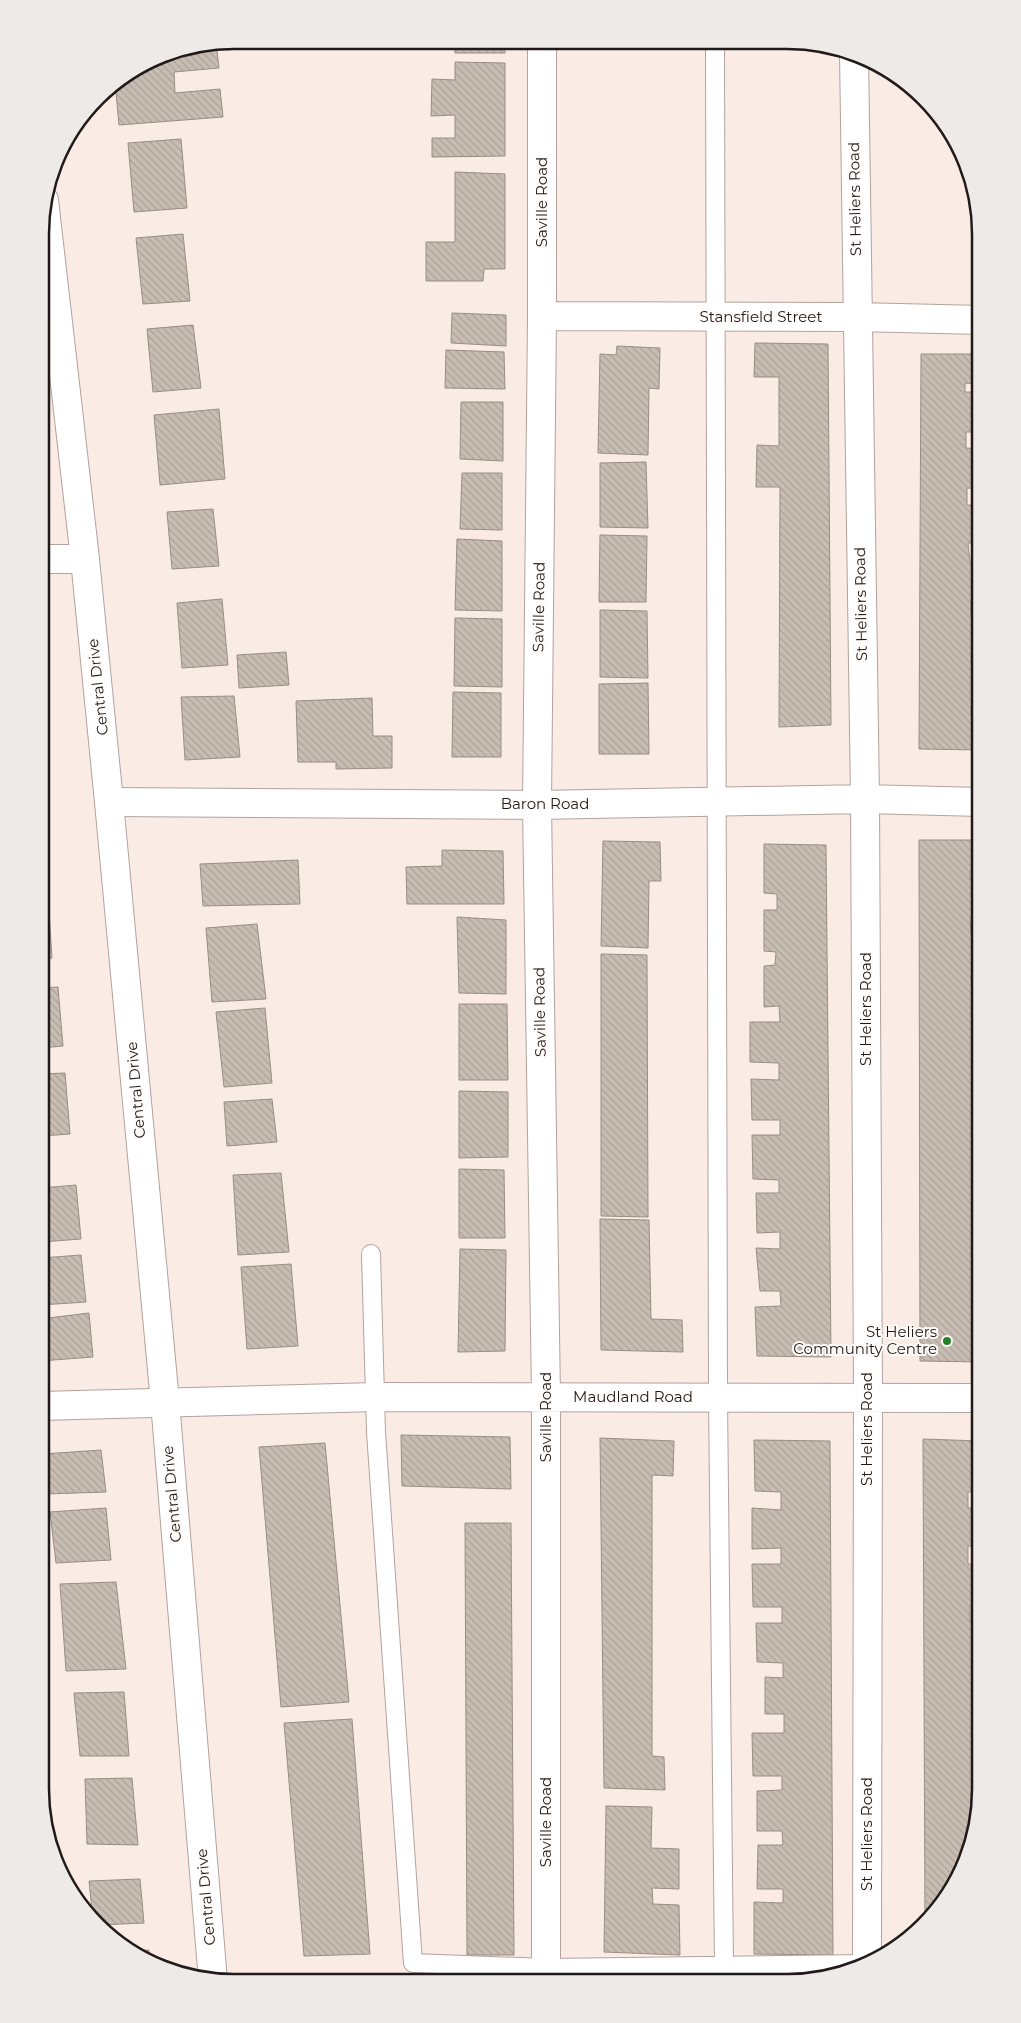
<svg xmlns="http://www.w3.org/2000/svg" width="1021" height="2023" viewBox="0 0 1021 2023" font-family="Montserrat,sans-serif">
<defs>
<pattern id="building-back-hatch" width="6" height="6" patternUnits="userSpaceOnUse" patternTransform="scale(1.25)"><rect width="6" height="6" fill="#c8bdb3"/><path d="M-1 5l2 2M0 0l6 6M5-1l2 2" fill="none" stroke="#aca299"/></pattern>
</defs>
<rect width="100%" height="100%" fill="#fbebe5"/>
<path fill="url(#building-back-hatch)" stroke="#988e84" d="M435 41 505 42V53H455V43Z
M216 43 219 68 174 72 175 93 220 89 223 117 119 125 115 82 160 55Z
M455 62 505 63V156L432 157V138H455V115L431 116 432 79 455 80Z
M181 139 187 208 134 212 128 143Z
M455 172 505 174V269H484L483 281H426V242H455Z
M183 234 190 301 143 304 136 238Z
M452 313 506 315V346L451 343Z
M193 325 201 388 153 392 147 329Z
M755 343 828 344 831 725 779 727 780 487H756L757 445 779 446V377H754Z
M617 346 660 348 659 389 649 388 648 455 598 453 600 354 616 355Z
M446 350 504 352 505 389 445 388Z
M921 354H981V384L965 383V392H981V432H966V448L981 449V489L967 488V505H981V543H968L970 562H981V600H971V616H981V657L971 656 972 672H981V707H971V717L981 718V750L919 749Z
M461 402H503V461L460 459Z
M219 409 225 479 160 485 154 415Z
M646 462 648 528 600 527V463Z
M462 473H502V530L460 529Z
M213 509 219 566 172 569 167 512Z
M600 535 647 536 646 602H599Z
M457 539 502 541V611L455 610Z
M222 599 228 665 182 668 177 603Z
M600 610 647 611 648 678 600 677Z
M455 618 502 619V687L454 686Z
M286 652 289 685 239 688 237 655Z
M648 683 649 754H599V684Z
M453 692 501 693V757H452Z
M234 696 240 757 185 760 181 697Z
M372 698 373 736H392V768L336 769V762H298L296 701Z
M919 840H981V871L970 872V879H981V918H970L971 935H981V975L971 976 972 990H981V1031H973V1050H981V1089H974V1105H981V1145L973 1144V1162H981V1200L975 1199V1220H981V1258L974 1257 975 1276H981V1315H974L975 1334H981V1362L920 1361Z
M603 841 660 842 661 881H649L648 948 601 946Z
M764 844 826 845 831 1357 757 1356 755 1307 781 1306 780 1291H760L756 1248 780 1249V1232L757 1233 756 1193H779V1180L753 1179 752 1135H780V1120H752L751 1079 779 1080V1063L750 1062V1022H780L779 1006 764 1007V966L775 965 776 952 764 951V910H777V894L764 893Z
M442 850 503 851 504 904H407L406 867 442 866Z
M298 860 300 904 203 906 200 864Z
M41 897H48L52 958 41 959Z
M457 917 506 920V994L459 993Z
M257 924 266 999 212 1002 206 928Z
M601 954 647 955 648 1217 601 1216Z
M58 987 63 1046 41 1048V988Z
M459 1004H507L508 1080H459Z
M265 1008 272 1083 224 1087 216 1012Z
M65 1073 70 1134 41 1136V1074Z
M459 1091 508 1092V1157L459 1158Z
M272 1099 277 1142 227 1146 224 1102Z
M459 1169 504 1170 505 1238H459Z
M281 1173 289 1252 238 1255 233 1175Z
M76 1185 81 1239 41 1242V1188Z
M600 1219 649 1220 651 1319 682 1320 683 1352 601 1350Z
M460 1249 506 1250 505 1351 458 1352Z
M81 1255 86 1302 40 1305 41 1258Z
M291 1264 298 1346 247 1349 241 1267Z
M89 1313 93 1357 40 1361V1319Z
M401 1435 510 1437 511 1489 402 1486Z
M600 1438 674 1441 673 1476 652 1475V1756L664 1757 665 1790 604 1788Z
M923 1439 981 1441V1492H968V1508H981V1547L968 1546V1564H981V1606H970V1621H981V1661H972V1679H981V1720H973V1735H981V1774H972V1789H981V1802L966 1863 941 1908 925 1922Z
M754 1440 830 1441 833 1955 754 1954V1902L783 1903V1889H757L758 1845H783L782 1831H757V1791L782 1790V1776H753L752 1733H784V1714H765V1677L783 1678V1663L757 1662 756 1623H782V1607H753L752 1564H781V1548L752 1549V1508L781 1510V1492L755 1491Z
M325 1443 349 1702 281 1707 259 1447Z
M101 1450 106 1492 46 1494 43 1454Z
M106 1508 111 1560 56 1563 50 1512Z
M465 1523H511L514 1955H467Z
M116 1582 126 1669 66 1671 60 1584Z
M124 1692 129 1756H80L74 1693Z
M352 1719 370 1954 304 1956 284 1723Z
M132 1778 138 1845 87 1844 85 1779Z
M606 1806 652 1807 651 1848 679 1849V1889L652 1888 653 1904 679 1905 680 1955 604 1952Z
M140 1879 144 1923 98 1925 93 1920 89 1881Z
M149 1950V1963L130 1951Z"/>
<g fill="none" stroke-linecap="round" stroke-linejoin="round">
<g stroke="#b1a39e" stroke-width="20">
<path id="lane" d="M715 43 718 1397 724 1967
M371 1254 376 1432 413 1963 546 1968 866 1964"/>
</g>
<g stroke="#b1a39e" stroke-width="30">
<path id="street" d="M542 42V316L537 805 546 1397V1982
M854 53 865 799 868 1397 867 1964
M542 316 857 317 981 320
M41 559H85
M109 802 537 805 865 799 981 802
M40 1406 376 1397 981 1398"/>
</g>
<g stroke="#b1a39e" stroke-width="30">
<path id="primary" d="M44 200 85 559 109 802 165 1402 213 1981"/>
</g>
<use href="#lane" stroke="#fff" stroke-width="18"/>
<use href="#street" stroke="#fff" stroke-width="28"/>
<use href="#primary" stroke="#fff" stroke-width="28"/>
</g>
<circle fill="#267e2c" stroke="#fffcfa" stroke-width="2" cx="947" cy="1341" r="5"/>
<g text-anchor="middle" stroke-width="4" stroke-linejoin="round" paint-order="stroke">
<g font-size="15" fill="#201a18" stroke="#fffcfa">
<text transform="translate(855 199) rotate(-91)" y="5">St Heliers Road</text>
<text transform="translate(542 202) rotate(-90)" y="5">Saville Road</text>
<text x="761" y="322">Stansfield Street</text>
<text transform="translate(861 604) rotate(-91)" y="5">St Heliers Road</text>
<text transform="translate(539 607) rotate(-89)" y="5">Saville Road</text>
<text transform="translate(98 687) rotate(-96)" y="5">Central Drive</text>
<text x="545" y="809">Baron Road</text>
<text transform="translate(866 1009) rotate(-90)" y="5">St Heliers Road</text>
<text transform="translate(540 1012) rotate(-91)" y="5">Saville Road</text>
<text transform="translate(136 1090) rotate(-95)" y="5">Central Drive</text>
<text x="633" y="1402">Maudland Road</text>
<text transform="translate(546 1417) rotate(-90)" y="5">Saville Road</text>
<text transform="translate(867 1429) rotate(-90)" y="5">St Heliers Road</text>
<text transform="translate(172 1494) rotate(-95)" y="5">Central Drive</text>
<text transform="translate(546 1822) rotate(-90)" y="5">Saville Road</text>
<text transform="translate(867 1834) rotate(-90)" y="5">St Heliers Road</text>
<text transform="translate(206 1897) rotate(-95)" y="5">Central Drive</text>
</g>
<g font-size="15" fill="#201a18" stroke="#fffcfa" text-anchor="end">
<text x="937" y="1337">St Heliers<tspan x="937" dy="17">Community Centre</tspan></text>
</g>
</g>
<path d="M0 0H1021V2023H0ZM234 49H787A185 185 0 0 1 972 234V1789A185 185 0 0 1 787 1974H234A185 185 0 0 1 49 1789V234A185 185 0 0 1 234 49Z" fill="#edeae8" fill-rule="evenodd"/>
<path fill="none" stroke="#201a18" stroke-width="2.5" d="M234 49H787A185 185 0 0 1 972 234V1789A185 185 0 0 1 787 1974H234A185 185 0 0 1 49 1789V234A185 185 0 0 1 234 49Z"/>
</svg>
